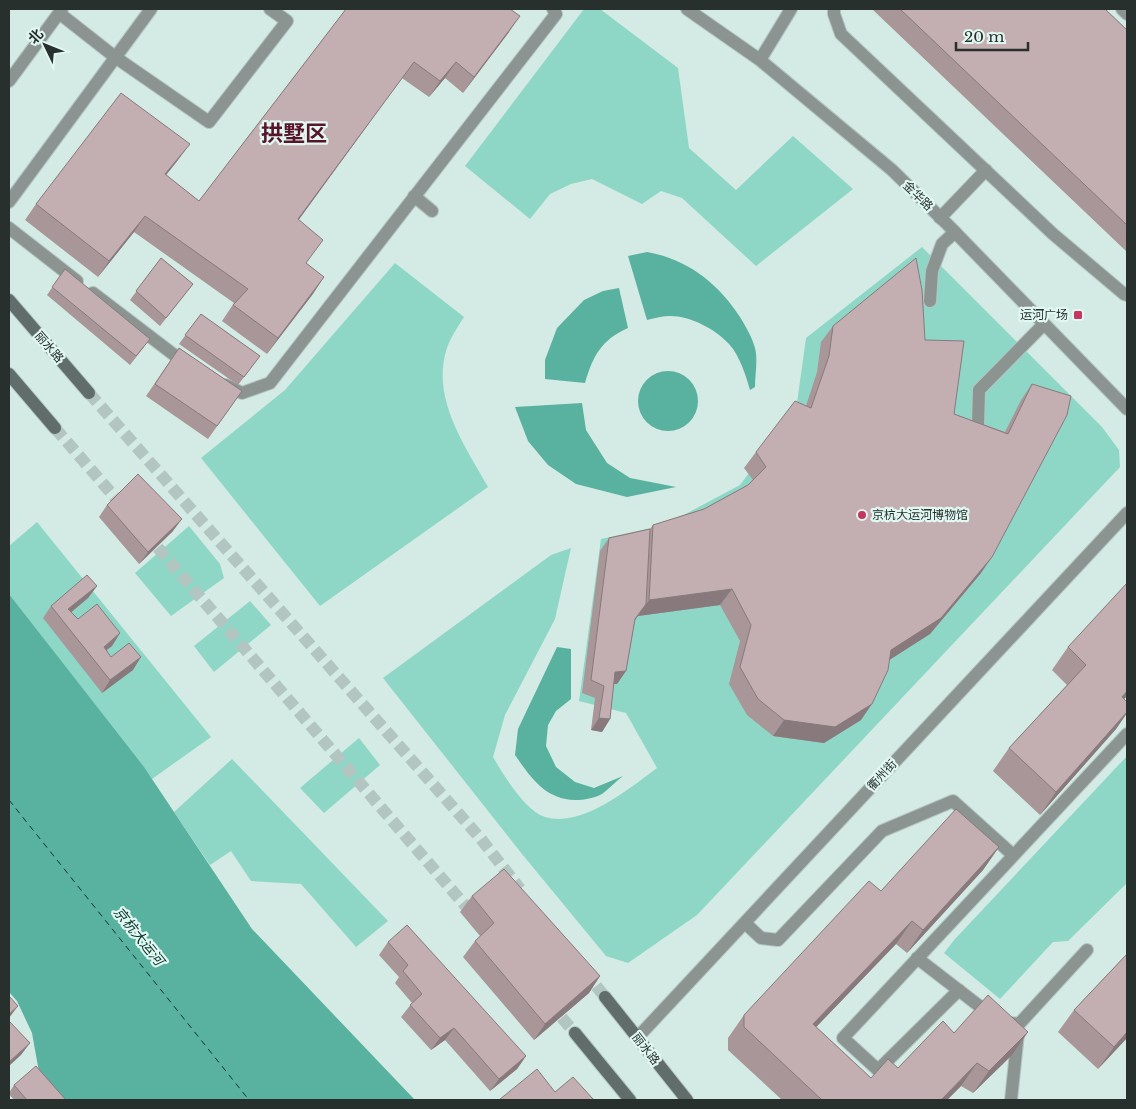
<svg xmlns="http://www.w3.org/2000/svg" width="1136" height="1109" viewBox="0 0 1136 1109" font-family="'Libre Baskerville','Noto Sans SC',serif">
<rect width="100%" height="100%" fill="#d4eae4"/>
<path fill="#8ed7c7" d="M584 9H600L678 68 689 148 736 190 793 136 853 189 756 266 682 198 661 191 642 204 592 179 571 184 550 194 530 219 465 166Z
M922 247 1102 427 1119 450 1120 467 697 915 628 963 606 956 522 854 383 678 551 555 571 548 555 619 505 715 493 757C503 774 525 811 545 817 582 828 630 788 657 768L626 713 579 701 601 539 665 525 740 485 796 410 806 338Z
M395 263 464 317C457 328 450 338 446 351 432 400 465 446 488 487L320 606 201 458 285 390Z
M37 522 211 737 152 779 9 594V546Z
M189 526 220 564 224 578 171 616 135 573Z
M250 601 271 625 214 672 194 646Z
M359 738 380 765 324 813 300 788Z
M1127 756V883L1068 941 1053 942 1000 999 944 953 955 939Z
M232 759 388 921 356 947 301 884 251 881 231 851 210 865 174 812Z"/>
<path fill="#59b19f" d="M647 252C687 259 718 283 740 317 746 327 752 337 755 348 758 360 755 375 755 387L750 390C746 376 740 356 729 344 715 329 691 316 670 316 663 316 655 318 647 320L628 256Z
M619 288 628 328C601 340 593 356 585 383L545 379V360L557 328 584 300 603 291Z
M638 401a30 30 0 1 1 60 0a30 30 0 1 1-60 0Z
M582 403 586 430 607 463 630 478 676 487 627 497 576 484 548 465 528 441 515 407Z
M9 594 144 767 252 929 415 1100H62L39 1072 32 1033 17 1001 9 992Z
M557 647 571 649V699L556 711 548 725 546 746 556 767 575 782 594 788 623 776C616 781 609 789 602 794 594 798 584 800 575 800 545 799 531 778 515 755L518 729Z"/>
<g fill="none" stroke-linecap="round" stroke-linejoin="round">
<path stroke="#08342c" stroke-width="1" stroke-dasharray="6 5" stroke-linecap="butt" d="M9 800 249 1100"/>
<path stroke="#b2c5c0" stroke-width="12" stroke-dasharray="12 6" stroke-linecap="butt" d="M89 393 481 839 520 889
M55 428 125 509
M146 534 475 917
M585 972 605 997
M550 1004 575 1033"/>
<g stroke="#b2c5c0" stroke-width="14">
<path id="lane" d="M834 9V14L841 34 1053 234 1124 294 1127 295
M1122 9 1127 14
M59 13 115 57 209 122 287 21 270 9
M9 81 62 9
M414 196 432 211
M9 202 151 9
M940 218 986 170
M9 228 77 281
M93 293 186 364
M930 301 932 271 942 244 955 232
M226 385 242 393 270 383 556 14 553 9
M978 425 979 390 1044 324
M745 923 761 938 778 940 882 831 953 801 1013 855
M917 958 1000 1022 1019 1024 1087 950
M959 990 878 1070 843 1038 1127 734
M1011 1100 1018 1033"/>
</g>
<g stroke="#b2c5c0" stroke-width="14">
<path id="street" d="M687 9 760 60 892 170 948 225 1127 409
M760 60 791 9
M637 1038 1127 513"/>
</g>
<g stroke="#b2c5c0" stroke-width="14">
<path id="secondary" d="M9 300 89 393
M9 374 55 428
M605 997 687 1100
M575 1033 630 1100"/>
</g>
<use href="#lane" stroke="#8b9491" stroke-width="12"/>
<use href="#street" stroke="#8b9491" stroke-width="12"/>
<use href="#secondary" stroke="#606d6a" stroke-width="12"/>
</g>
<path fill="#a89698" d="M346 9 509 32 463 93 445 78 429 97 402 78 298 220 306 263 324 277 267 354 222 321 234 303 134 232 98 277 25 220 36 204 178 160 166 175 199 201Z
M872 9H1105L1127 30V252Z
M161 258 193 284 160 326 130 300Z
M65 269 144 347 130 365 47 295Z
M201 314 260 356 238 385 179 344Z
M833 326 925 340 954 414 1005 432 1021 400 1032 384 981 573 930 634 889 660 861 720 824 743 773 736 747 715 729 684 740 641 720 605 638 616 635 620 626 671 617 684H613L610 719 602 732 591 730 595 698 582 693 600 551 609 538 650 529 653 525 704 509 748 485 753 480 744 468 756 452 806 406 817 372 821 342Z
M179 348 242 391 208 439 146 396Z
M107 505 173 531 139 564 99 517Z
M97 586 88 598 71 612 78 619 120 633 112 646 106 650 111 657 133 670 102 693 43 618 51 606Z
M1068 647 1127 702V713L1116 729 1040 815 993 771 1009 748 1067 685 1052 670Z
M999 847 983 870 907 953 896 944 816 1027 871 1078 898 1068 954 1033 1028 1032 1012 1055 973 1093 961 1086 947 1100H782L728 1050V1038L744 1015 881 891Z
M472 896 600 976 589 993 534 1040 463 957 475 941 480 936 460 912Z
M388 942 526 1056 517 1069 490 1091 445 1040 431 1050 401 1017 412 1003 395 983 399 977 379 955Z
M1127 954V1038L1098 1069 1058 1032 1074 1010Z
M14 1085 66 1100H14L9 1094V1093Z"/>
<path fill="#887a7c" d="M520 16 509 32 463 93 474 77Z
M414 62 402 78 287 236 298 219Z
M456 62 445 78 429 97 440 81Z
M190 144 178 160 154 190 165 174Z
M145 216 134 232 98 277 109 261Z
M324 277 313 294 267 354 278 338Z
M182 519 173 531 139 564 148 552Z
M992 557 981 573 930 634 880 666 891 650Z
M97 586 88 598 62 620 68 609Z
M732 589 720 605 638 616 626 632 649 600Z
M120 633 112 646 95 659 104 647Z
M141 657 133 670 102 693 110 680Z
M626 671 617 684H606L615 672Z
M1127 691V696L1106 719 1122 697Z
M872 704 861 720 824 743 773 736 784 720Z
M1127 712V713L1116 729 1040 815 1056 792Z
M599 718 610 719 602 732 591 730Z
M999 847 983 870 907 953 923 930Z
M912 921 896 944 797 1047 813 1024Z
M600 976 589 993 534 1040 545 1024Z
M18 1006 9 1018V1014Z
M454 1028 445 1040 431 1050 440 1038Z
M1028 1032 1012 1055 973 1093 989 1071Z
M1127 1032V1038L1098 1069 1114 1047Z
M30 1043 21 1055 9 1066V1062Z
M526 1056 517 1069 490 1091 499 1079Z
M977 1063 961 1086 947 1100H941Z"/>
<path fill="#c3aeb1" stroke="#887a7c" d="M346 9H510L520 16 474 77 456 62 440 81 414 62 298 219 323 240 306 263 324 277 278 338 233 305 248 289 145 216 109 261 36 204 121 93 190 144 165 174 199 201Z
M900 9H1105L1127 30V225Z
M161 258 193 284 166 318 136 291Z
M916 258 922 290 925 340 964 341 954 414 1008 434 1032 384 1071 396 1067 415 992 557 941 618 891 650 888 670 872 704 835 727 784 720 758 699 740 667 751 625 732 589 649 600 653 525 704 509 748 485 766 467 756 452 795 401 811 408 829 356 833 326Z
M65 269 150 339 136 356 52 287Z
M201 314 260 356 244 377 185 335Z
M179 348 242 391 217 426 155 384Z
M138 474 182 519 148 552 107 505Z
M650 529 646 604 635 619 626 671 615 672 610 719 599 718 604 686 591 680 609 538Z
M87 575 97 586 68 609 78 619 97 604 120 633 104 647 111 657 129 643 141 657 110 680 51 606Z
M1127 583V691L1122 697 1127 702V712L1056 792 1009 748 1086 665 1068 647Z
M956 809 999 847 923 930 912 921 813 1024 871 1078 888 1059 898 1068 943 1021 954 1033 988 995 1028 1032 989 1071 977 1063 941 1100H822L744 1027V1015L869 881 881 891Z
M504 869 600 976 545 1024 475 941 494 923 472 896Z
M407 925 526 1056 499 1079 454 1028 440 1038 410 1005 422 994 403 971 408 965 388 942Z
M1127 954V1032L1114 1047 1074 1010Z
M9 996 18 1006 9 1014Z
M9 1021 30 1043 9 1062Z
M36 1066 66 1100H27L14 1085Z
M537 1069 555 1092 573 1077 594 1100H499Z"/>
<g fill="#c43560" stroke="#e1f7f1" stroke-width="2">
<rect x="1073" y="310" width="10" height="10" rx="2.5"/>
<circle cx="862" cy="515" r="5"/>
</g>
<g text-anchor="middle" stroke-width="4.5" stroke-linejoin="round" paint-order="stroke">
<g font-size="12" fill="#28302e" stroke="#e1f7f1">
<text transform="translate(918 196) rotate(44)" y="4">金华路</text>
<text transform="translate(49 347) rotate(49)" y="4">丽水路</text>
<text transform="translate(882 775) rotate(-47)" y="4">衢州街</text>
<text transform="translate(646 1049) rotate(52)" y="4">丽水路</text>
</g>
<g font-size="12" fill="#28302e" stroke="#e1f7f1" text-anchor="end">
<text x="1068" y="319">运河广场</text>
<text x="872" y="519" text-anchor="start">京杭大运河博物馆</text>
</g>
<g font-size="14" font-style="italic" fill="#08342c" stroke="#e1f7f1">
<text transform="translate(139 936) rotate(51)" y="5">京杭大运河</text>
</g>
<g font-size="22" font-weight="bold" fill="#581428" stroke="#e1f7f1">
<text x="294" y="141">拱墅区</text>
</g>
</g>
<rect width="1136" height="1109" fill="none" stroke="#28302e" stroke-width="20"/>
<g transform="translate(45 45) rotate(313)" stroke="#e1f7f1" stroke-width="4" paint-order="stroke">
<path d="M0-4L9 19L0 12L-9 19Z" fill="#28302e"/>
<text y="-8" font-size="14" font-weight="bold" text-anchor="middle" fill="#28302e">北</text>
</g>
<path d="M956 42v8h72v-8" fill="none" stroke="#28302e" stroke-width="2.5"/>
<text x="964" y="42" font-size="15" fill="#28302e" stroke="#e1f7f1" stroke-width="4" paint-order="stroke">20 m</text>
</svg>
